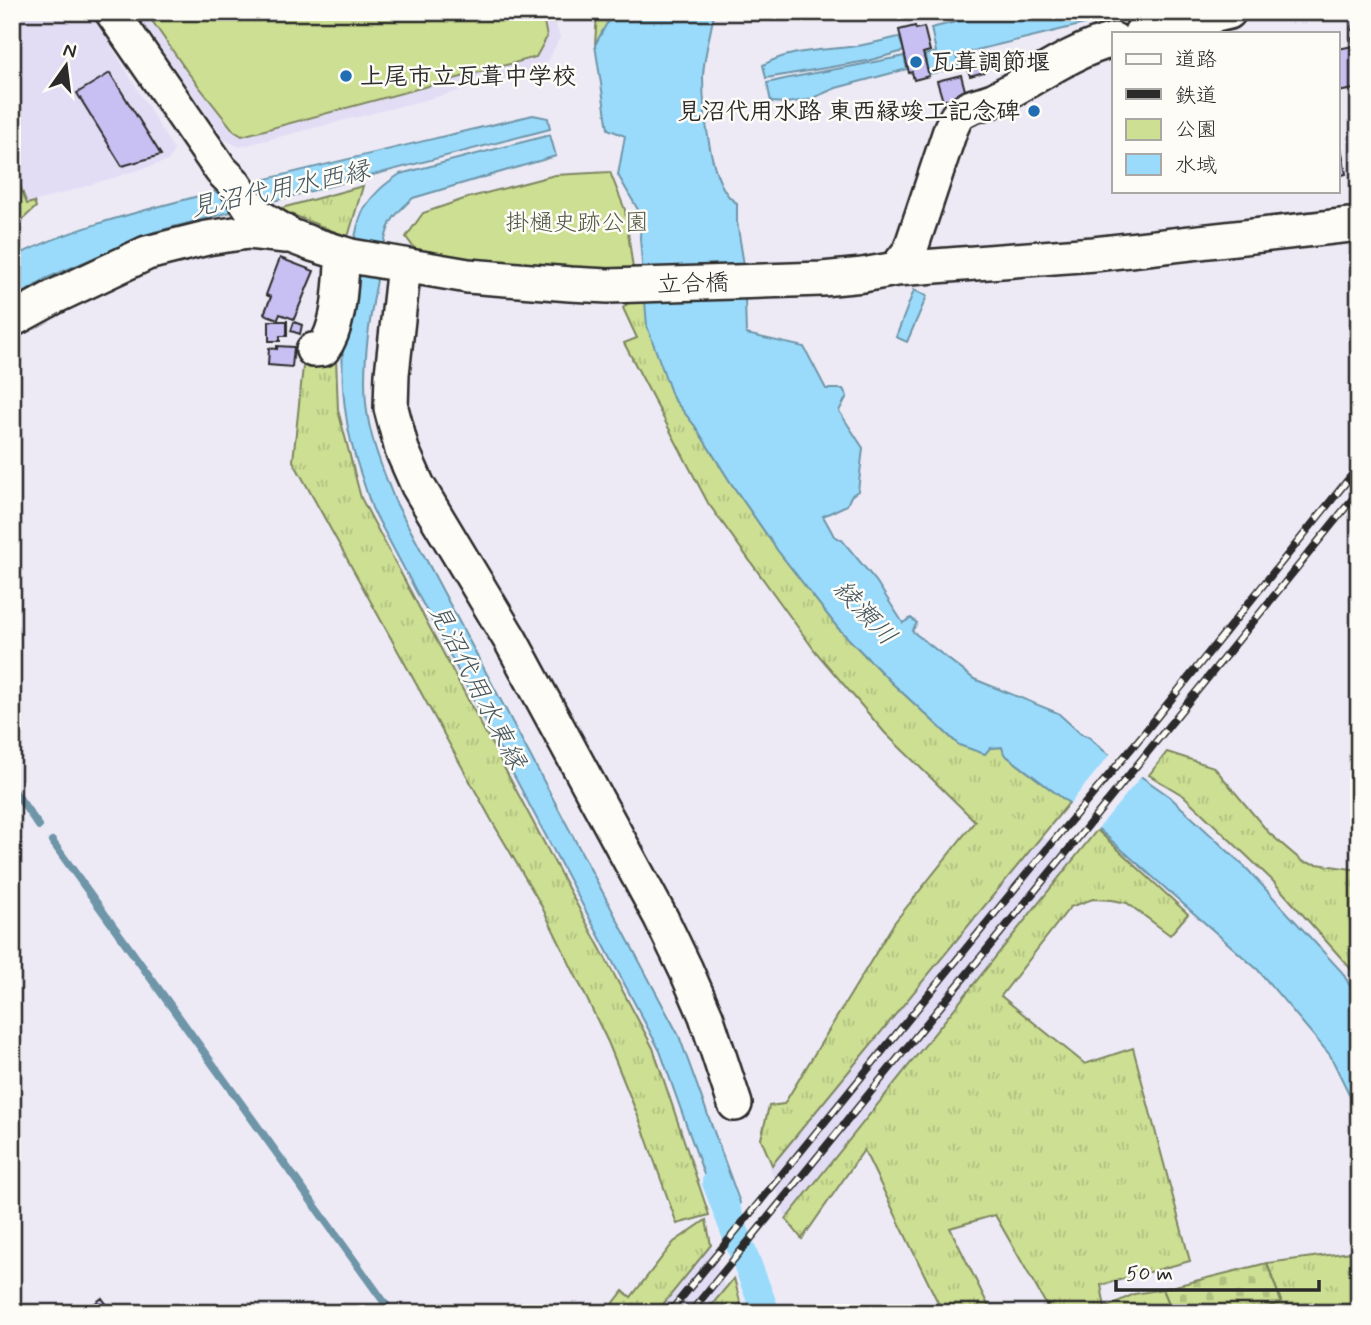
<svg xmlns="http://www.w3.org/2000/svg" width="1371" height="1325" viewBox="0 0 1371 1325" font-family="Mynerve,'Klee One',sans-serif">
<defs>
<pattern id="grass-tufts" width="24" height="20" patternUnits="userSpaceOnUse" patternTransform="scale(1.75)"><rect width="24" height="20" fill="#ccdf93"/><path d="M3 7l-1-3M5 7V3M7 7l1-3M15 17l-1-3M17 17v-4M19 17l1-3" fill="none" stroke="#afc07f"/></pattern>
<pattern id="cemetery-stones" width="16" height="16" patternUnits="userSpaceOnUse" patternTransform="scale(1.75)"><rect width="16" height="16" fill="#ccdf93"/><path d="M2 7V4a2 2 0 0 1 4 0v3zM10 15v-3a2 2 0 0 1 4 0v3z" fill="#afc07f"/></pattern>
</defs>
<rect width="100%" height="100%" fill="#edeaf6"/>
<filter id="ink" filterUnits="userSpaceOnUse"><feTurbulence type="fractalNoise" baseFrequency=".0143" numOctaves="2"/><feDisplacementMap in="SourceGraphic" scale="14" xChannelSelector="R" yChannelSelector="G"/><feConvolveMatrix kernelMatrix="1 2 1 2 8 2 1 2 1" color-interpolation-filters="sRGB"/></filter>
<g filter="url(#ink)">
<path fill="#e2ddf5" d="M12 12H91L174 150 168 161 27 204 12 164Z
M135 12H552L560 37 545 67 480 86 239 147 224 139Z
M1043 836 1073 860 786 1219 770 1168Z
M711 1245 725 1288 705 1313H656Z"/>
<path fill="url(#grass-tufts)" stroke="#7c855f" stroke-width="2" d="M597 12H615L595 45Z
M363 186 348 237 278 209Z
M645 299 673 398 695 426 731 483 778 551 838 628 892 683 959 745 990 748 1002 747 1005 755 1069 803 772 1165 761 1139 769 1106 784 1104 894 923 975 821 885 733 815 651 708 503 624 343 637 338 623 308 631 300Z
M304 357 336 358 338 410 361 498 653 1048 709 1215 677 1224 640 1121 608 1042 540 903 493 823 293 461Z
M1167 752 1214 767 1269 833 1303 862 1359 870V978L1272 880 1184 796 1149 775Z
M1097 830 1188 914 1170 935 1127 903 1112 900 1093 899 1070 907 1001 996 1085 1064 1133 1048 1190 1261 1101 1285 1105 1308 1134 1294 1163 1289 1173 1313H1051L995 1215 950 1228 992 1313H943L864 1150 802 1239 786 1219Z
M706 1220 711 1245 656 1313H606L623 1291 631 1297 674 1242Z
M1359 1251V1313H1254L1281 1301 1267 1263Z
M734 1278 743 1313H705Z"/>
<path fill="url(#cemetery-stones)" stroke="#7c855f" stroke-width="2" d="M1267 1263 1281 1302 1254 1313H1173L1163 1289Z"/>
<path fill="#ccdf93" stroke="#7c855f" stroke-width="2" d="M146 12H542L547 37 536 57 242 136 234 131 186 70Z
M12 164 27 204 34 202 36 207 22 220 12 225Z
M610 172 625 210 633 269 516 270 417 252 406 237 423 213 467 198 555 175Z"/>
<path fill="#9adbfc" stroke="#6e95a8" stroke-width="2" d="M613 12H714C711 33 704 55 703 76 703 106 709 189 737 203V222L744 265 746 334 804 347 826 389H843L847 396 839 411 863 448 858 491 851 496 847 505 823 516 834 536 842 540 876 581 903 623 911 618 917 623 912 631 974 679 1058 713 1081 734 1089 737 1103 750 1169 796 1248 870 1342 972 1359 1001V1114L1330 1055 1258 970 1069 803 1004 754 1002 747 990 748 985 754 959 745 892 683 838 628 778 551 731 483 695 426 673 398 647 326 640 238 641 215 618 175 625 136 608 129 595 45Z
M996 12H1134L956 55 959 68 928 74 925 55 936 52 931 28Z
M899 37 904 51 867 61 766 78 763 65C791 49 824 51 856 46 870 44 885 40 899 37Z
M904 56 907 69 836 88 808 100 786 103 771 102 767 83C813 72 859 66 904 56Z
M533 115 548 118 550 129 154 232 45 279 12 301V258C75 226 143 211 210 193 317 166 425 141 533 115Z
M550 135 556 156 413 198C405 205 397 212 391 222 384 236 382 254 379 269 371 313 362 358 366 403 369 438 383 470 395 501L679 1036 740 1203 722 1225 660 1051 372 508C362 477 350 447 346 415 338 365 345 319 351 270 353 250 355 225 365 207 375 192 385 184 400 174Z
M914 290 927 296 907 342 896 337Z
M758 1256 777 1313H753L741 1276Z"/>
<path fill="#edeaf6" d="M1112 752 1143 774 1096 831 1068 806Z"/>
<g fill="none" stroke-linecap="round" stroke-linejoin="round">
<path stroke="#6e95a8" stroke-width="8" d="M12 788 39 826
M52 841 392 1313"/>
<path stroke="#9adbfc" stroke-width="28" d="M716 1182 766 1313"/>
</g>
<path fill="#c8c0f2" stroke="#2b2b2b" stroke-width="2" d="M1359 17V28L1352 30 1350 18Z
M915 26 916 29 924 27 930 51 923 53 929 76 914 80 912 72 909 73 899 30Z
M1359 37V88L1338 92V49L1353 46 1352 38Z
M983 67 984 72 970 76 968 70Z
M110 73 161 155 122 166 77 93Z
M961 75 966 94 943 101 937 81Z
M1338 131 1346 174 1338 176Z
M280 258 314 271 294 319 280 314 278 319 264 314 271 297 266 295Z
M269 321H287V336H280V341H269Z
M294 322 302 325 300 334 291 331Z
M277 346 294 347 292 367 268 365 269 348 277 349Z
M102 1298 113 1313H82Z"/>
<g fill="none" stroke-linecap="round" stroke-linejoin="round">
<g stroke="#2b2b2b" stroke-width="38">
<path id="minor" d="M112 12 221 170 233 182 254 213 291 236 312 244 351 256 468 276 570 284 608 286 822 279 863 275 896 269 1094 254 1359 224
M1141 33 1229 12
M404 265 392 374 391 408 402 450 418 486 511 641 661 918 686 970 706 1016 735 1104
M896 269 910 251 951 128C954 122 956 115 963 111 972 105 983 104 993 100 1034 80 1069 51 1114 40
M12 320 56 296 147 253 207 238 248 232 286 236
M313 350 323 349C341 325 340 284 343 254"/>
</g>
<use href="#minor" stroke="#fdfcf7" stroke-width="33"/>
<g stroke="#2b2b2b" stroke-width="8">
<path id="rail" d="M669 1313 1052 843 1140 738 1359 466
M690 1313 1065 854 1359 491"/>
</g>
<use href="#rail" stroke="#fdfcf7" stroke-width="5" stroke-dasharray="16" stroke-linecap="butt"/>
</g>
</g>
<g fill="#1f6fb2" stroke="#fdfcf7" stroke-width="2.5">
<circle cx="916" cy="62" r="7"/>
<circle cx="346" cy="76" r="7"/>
<circle cx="1034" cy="111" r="7"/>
</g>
<g text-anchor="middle" stroke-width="5" stroke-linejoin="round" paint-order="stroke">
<g font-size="24" font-weight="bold" fill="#2b2b2b" stroke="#fdfcf7" text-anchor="start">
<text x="930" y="70">瓦葺調節堰</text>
<text x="360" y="84">上尾市立瓦葺中学校</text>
<text x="1020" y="119" text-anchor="end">見沼代用水路 東西縁竣工記念碑</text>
</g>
<g font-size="24" fill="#535845" stroke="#fdfcf7">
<text x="577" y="230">掛樋史跡公園</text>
</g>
<g font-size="24" fill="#2b2b2b" stroke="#fdfcf7">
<text transform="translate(693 283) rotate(-2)" y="8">立合橋</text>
</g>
<g font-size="26" font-style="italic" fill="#47575f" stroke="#fdfcf7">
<text transform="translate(280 188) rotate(-12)" y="9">見沼代用水西縁</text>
<text transform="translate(866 612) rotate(47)" y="9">綾瀬川</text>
<text transform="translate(478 686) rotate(63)" y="9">見沼代用水東縁</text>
</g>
</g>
<rect width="1371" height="1325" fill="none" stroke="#fdfcf7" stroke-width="42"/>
<rect x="21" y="21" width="1329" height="1283" fill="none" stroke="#2b2b2b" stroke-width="2.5" filter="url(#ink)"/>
<rect x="1112" y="32" width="228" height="161" fill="#fdfcf7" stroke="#a9a8a5" stroke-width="2"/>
<rect x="1126" y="54" width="35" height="10" fill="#fdfcf7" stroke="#a9a8a5" stroke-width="2"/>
<text x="1175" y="66" font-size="21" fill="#2b2b2b">道路</text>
<rect x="1126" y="89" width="35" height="10" fill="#2b2b2b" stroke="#a9a8a5" stroke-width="2"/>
<text x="1175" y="102" font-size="21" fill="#2b2b2b">鉄道</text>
<rect x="1126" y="119" width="35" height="21" fill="#ccdf93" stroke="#a9a8a5" stroke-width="2"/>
<text x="1175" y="136" font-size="21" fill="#2b2b2b">公園</text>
<rect x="1126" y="154" width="35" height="21" fill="#9adbfc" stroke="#a9a8a5" stroke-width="2"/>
<text x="1175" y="172" font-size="21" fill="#2b2b2b">水域</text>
<g transform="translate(66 66) rotate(14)" stroke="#fdfcf7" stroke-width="5" paint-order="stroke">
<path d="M0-5L12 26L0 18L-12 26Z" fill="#2b2b2b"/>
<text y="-10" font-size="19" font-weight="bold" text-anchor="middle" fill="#2b2b2b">N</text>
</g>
<path d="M1116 1280v10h203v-10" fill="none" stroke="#2b2b2b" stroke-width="3.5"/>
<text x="1126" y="1280" font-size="21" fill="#2b2b2b" stroke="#fdfcf7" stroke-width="5" paint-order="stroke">50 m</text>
</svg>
